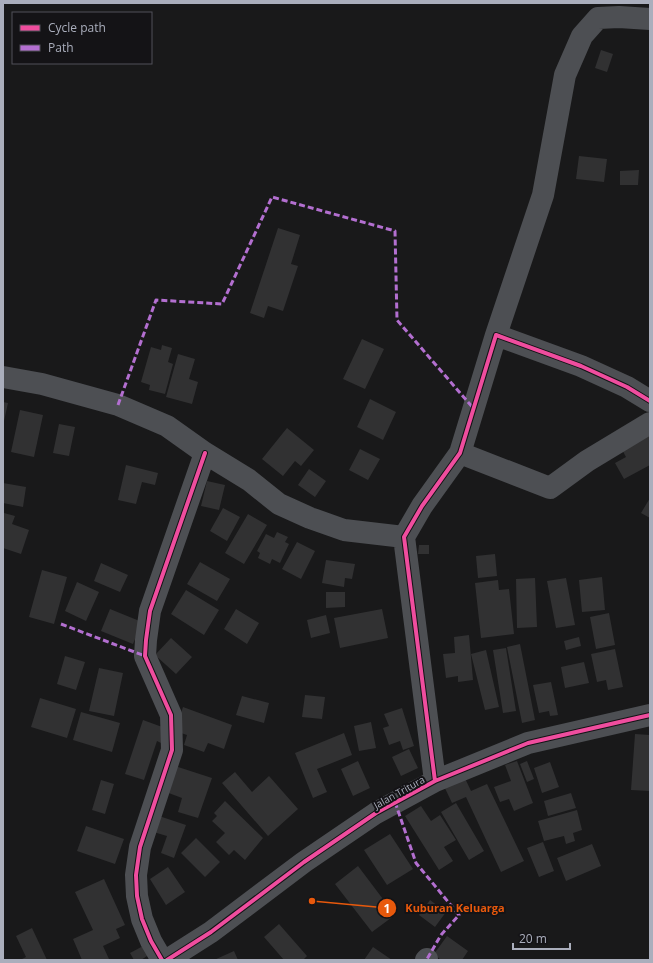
<svg xmlns="http://www.w3.org/2000/svg" width="653" height="963" viewBox="0 0 653 963" font-family="'Open Sans',sans-serif">
<rect width="100%" height="100%" fill="#19191a"/>
<path fill="#313132" d="M601 50 613 54 607 72 595 68Z
M579 156 607 159 604 182 576 179Z
M639 170 638 185H620V171Z
M278 228 300 235 291 264 298 266 283 311 268 306 264 318 250 313Z
M362 339 384 349 365 389 343 379Z
M162 345 172 348 168 362 173 364 165 394 149 390 150 385 141 382 151 347 161 350Z
M178 354 195 359 189 379 198 382 192 404 166 397Z
M370 399 396 412 383 440 357 427Z
M3 402 8 403 4 421H3Z
M20 410 43 415 34 457 11 452Z
M59 424 75 427 69 456 53 453Z
M650 427V465L624 479 615 463 626 457 619 444Z
M287 428 314 450 301 466 295 461 283 476 262 459Z
M360 449 380 459 368 480 349 470Z
M126 465 158 473 155 485 142 482 136 504 118 500Z
M309 469 326 481 315 497 298 485Z
M207 481 225 485 219 510 201 506Z
M3 483 26 487 23 507 3 503Z
M650 498V518L641 513Z
M223 508 240 517 227 541 210 531Z
M4 513 15 516 12 524 29 530 21 554 3 548Z
M248 514 267 525 244 564 225 553Z
M277 532 288 537 285 542 289 544 280 563 272 559 270 564 258 558 260 553 257 551 266 534 274 538Z
M297 542 315 551 301 579 282 569Z
M419 545H429V554H418Z
M495 554 497 576 478 578 476 556Z
M326 560 355 564 352 579 345 578 344 587 322 583Z
M200 562 230 579 217 601 187 584Z
M101 563 128 575 120 592 94 581Z
M42 570 67 577 54 624 29 617Z
M602 577 605 610 582 612 579 580Z
M535 578 537 627 517 628 516 579Z
M566 578 575 625 556 628 547 581Z
M498 580 499 590 509 589 514 634 481 638 475 583Z
M77 582 99 592 86 621 65 611Z
M186 590 219 610 204 635 171 614Z
M326 592H345V607L326 608Z
M110 609 142 622 133 644 101 631Z
M236 609 259 623 247 644 224 629Z
M382 609 388 638 340 648 334 618Z
M609 613 615 645 596 649 590 617Z
M326 615 330 633 311 638 307 620Z
M469 635 473 680 458 682V676L446 678 443 654 455 653 454 637Z
M579 637 581 646 566 650 564 641Z
M171 638 192 657 176 674 155 655Z
M520 644 535 720 522 723 507 647Z
M506 648 516 711 503 713 493 650Z
M615 649 623 687 608 690 606 680 597 682 591 654Z
M486 650 499 707 485 710 471 654Z
M65 656 85 662 76 690 57 684Z
M584 662 589 683 565 688 561 667Z
M99 668 123 673 114 716 89 711Z
M551 682 558 715 550 716 549 711 539 713 533 685Z
M305 695 325 697 322 719 302 717Z
M242 696 269 703 264 723 236 715Z
M40 698 76 709 67 738 31 727Z
M183 707 232 725 224 749 208 743 204 752 184 745 187 735 175 731Z
M402 708 414 746 403 750 400 741 389 745 383 728 389 726 384 714Z
M81 712 120 723 112 752 73 740Z
M143 720 165 728 161 743 157 741 144 780 125 774Z
M371 722 376 748 359 751 354 726Z
M344 733 352 755 317 769 327 792 313 798 295 753Z
M635 734 650 735V791L631 790Z
M409 749 418 768 401 776 392 757Z
M358 761 370 788 353 796 341 769Z
M517 761 533 803 514 811 509 799 500 802 494 787 511 781 505 765Z
M527 761 534 779 527 782 520 764Z
M550 762 559 787 542 793 534 768Z
M175 766 212 778 198 818 178 812 182 798 166 792Z
M235 772 252 792 269 776 298 809 268 836 222 783Z
M463 774 471 791 487 784 524 861 501 872 466 797 452 803 443 784Z
M101 780 114 784 105 814 92 810Z
M571 793 576 808 548 816 544 801Z
M225 801 263 838 245 860 234 850 229 855 216 842 225 833 212 821 217 816 214 813Z
M456 803 484 851 469 860 441 812Z
M421 806 431 821 440 815 456 840 444 847 453 861 439 870 405 816Z
M577 810 582 830 573 833 575 841 566 844 564 836 544 841 538 821Z
M156 815 186 825 174 858 161 853 167 836 150 831Z
M86 826 124 839 115 864 77 851Z
M390 834 413 869 387 885 364 850Z
M196 838 220 862 205 877 181 853Z
M543 842 554 871 539 877 527 848Z
M592 844 601 866 566 881 557 858Z
M358 866 395 915 372 932 335 884Z
M168 867 185 892 166 905 150 879Z
M104 879 125 925 116 929 120 938 103 946 109 959 82 960 73 939 93 930 75 892Z
M430 900 446 912 435 927 419 915Z
M279 924 307 956 303 960H284L264 937Z
M32 928 47 960H20L26 957 16 936Z
M447 936 468 951 462 960H441L434 954Z
M145 945 150 954 141 960H134L130 953Z
M373 947 392 960H364Z
M234 951 238 960H214Z"/>
<g fill="none" stroke-linecap="round" stroke-linejoin="round">
<path stroke="#4d4f53" stroke-width="22" d="M496 335 543 195 565 75 582 36 598 18 619 17 650 19
M3 377 42 384 118 405 167 426 205 453 249 480 279 504 310 518 344 530 404 537
M460 453 550 488 587 461 650 423
M435 781 404 537 422 506 460 453 496 335 581 366 627 387 650 401
M162 960 151 941 142 919 137 896 136 875 140 847 172 750 171 715 145 656 146 640 150 611 205 453
M167 960 211 932 304 862 376 813 435 781 528 743 650 715
M426 960 427 959"/>
<path stroke="#b36fd0" stroke-width="3" stroke-dasharray="6 3" stroke-linecap="butt" d="M118 405 156 300 222 304 272 197 395 231 397 320 474 409
M61 624 145 656
M395 802 416 863 459 915 441 935 427 959"/>
<g stroke="#141316" stroke-width="6">
<path id="cycleway" d="M435 781 404 537 422 506 460 453 496 335 581 366 627 387 650 401
M162 960 151 941 142 919 137 896 136 875 140 847 172 750 171 715 145 656 146 640 150 611 205 453
M167 960 211 932 304 862 376 813 435 781 528 743 650 715"/>
</g>
<use href="#cycleway" stroke="#ef4d9e" stroke-width="4"/>
</g>
<g text-anchor="middle" stroke-width="4" stroke-linejoin="round" paint-order="stroke">
<g font-size="10" fill="#aaaebc" stroke="#141316">
<text transform="translate(399 792) rotate(-29)" y="4">Jalan Tritura</text>
</g>
</g>
<path fill="none" stroke="#e8590c" stroke-width="1.5" d="M312 901L387 908"/>
<g fill="#e8590c" stroke="#141316" stroke-width="1.5">
<circle cx="312" cy="901" r="4"/>
<circle cx="387" cy="908" r="10"/>
</g>
<g font-size="12" text-anchor="middle" font-weight="bold" fill="#fff">
<text x="387" y="913">1</text>
</g>
<g font-size="11" text-anchor="middle" font-weight="bold" fill="#e8590c" stroke="#141316" stroke-width="4" stroke-linejoin="round" paint-order="stroke">
<text x="455" y="912">Kuburan Keluarga</text>
</g>
<rect width="653" height="963" fill="none" stroke="#aaaebc" stroke-width="8"/>
<rect x="12" y="12" width="140" height="52" fill="#141316" stroke="#505158"/>
<rect x="20" y="25" width="20" height="6" fill="#ef4d9e" stroke="#505158"/>
<text x="48" y="32" font-size="12" fill="#aaaebc">Cycle path</text>
<rect x="20" y="45" width="20" height="6" fill="#b36fd0" stroke="#505158"/>
<text x="48" y="52" font-size="12" fill="#aaaebc">Path</text>
<path d="M513 943v6h57v-6" fill="none" stroke="#aaaebc" stroke-width="2"/>
<text x="519" y="943" font-size="12" fill="#aaaebc" stroke="#141316" stroke-width="3" paint-order="stroke">20 m</text>
</svg>
